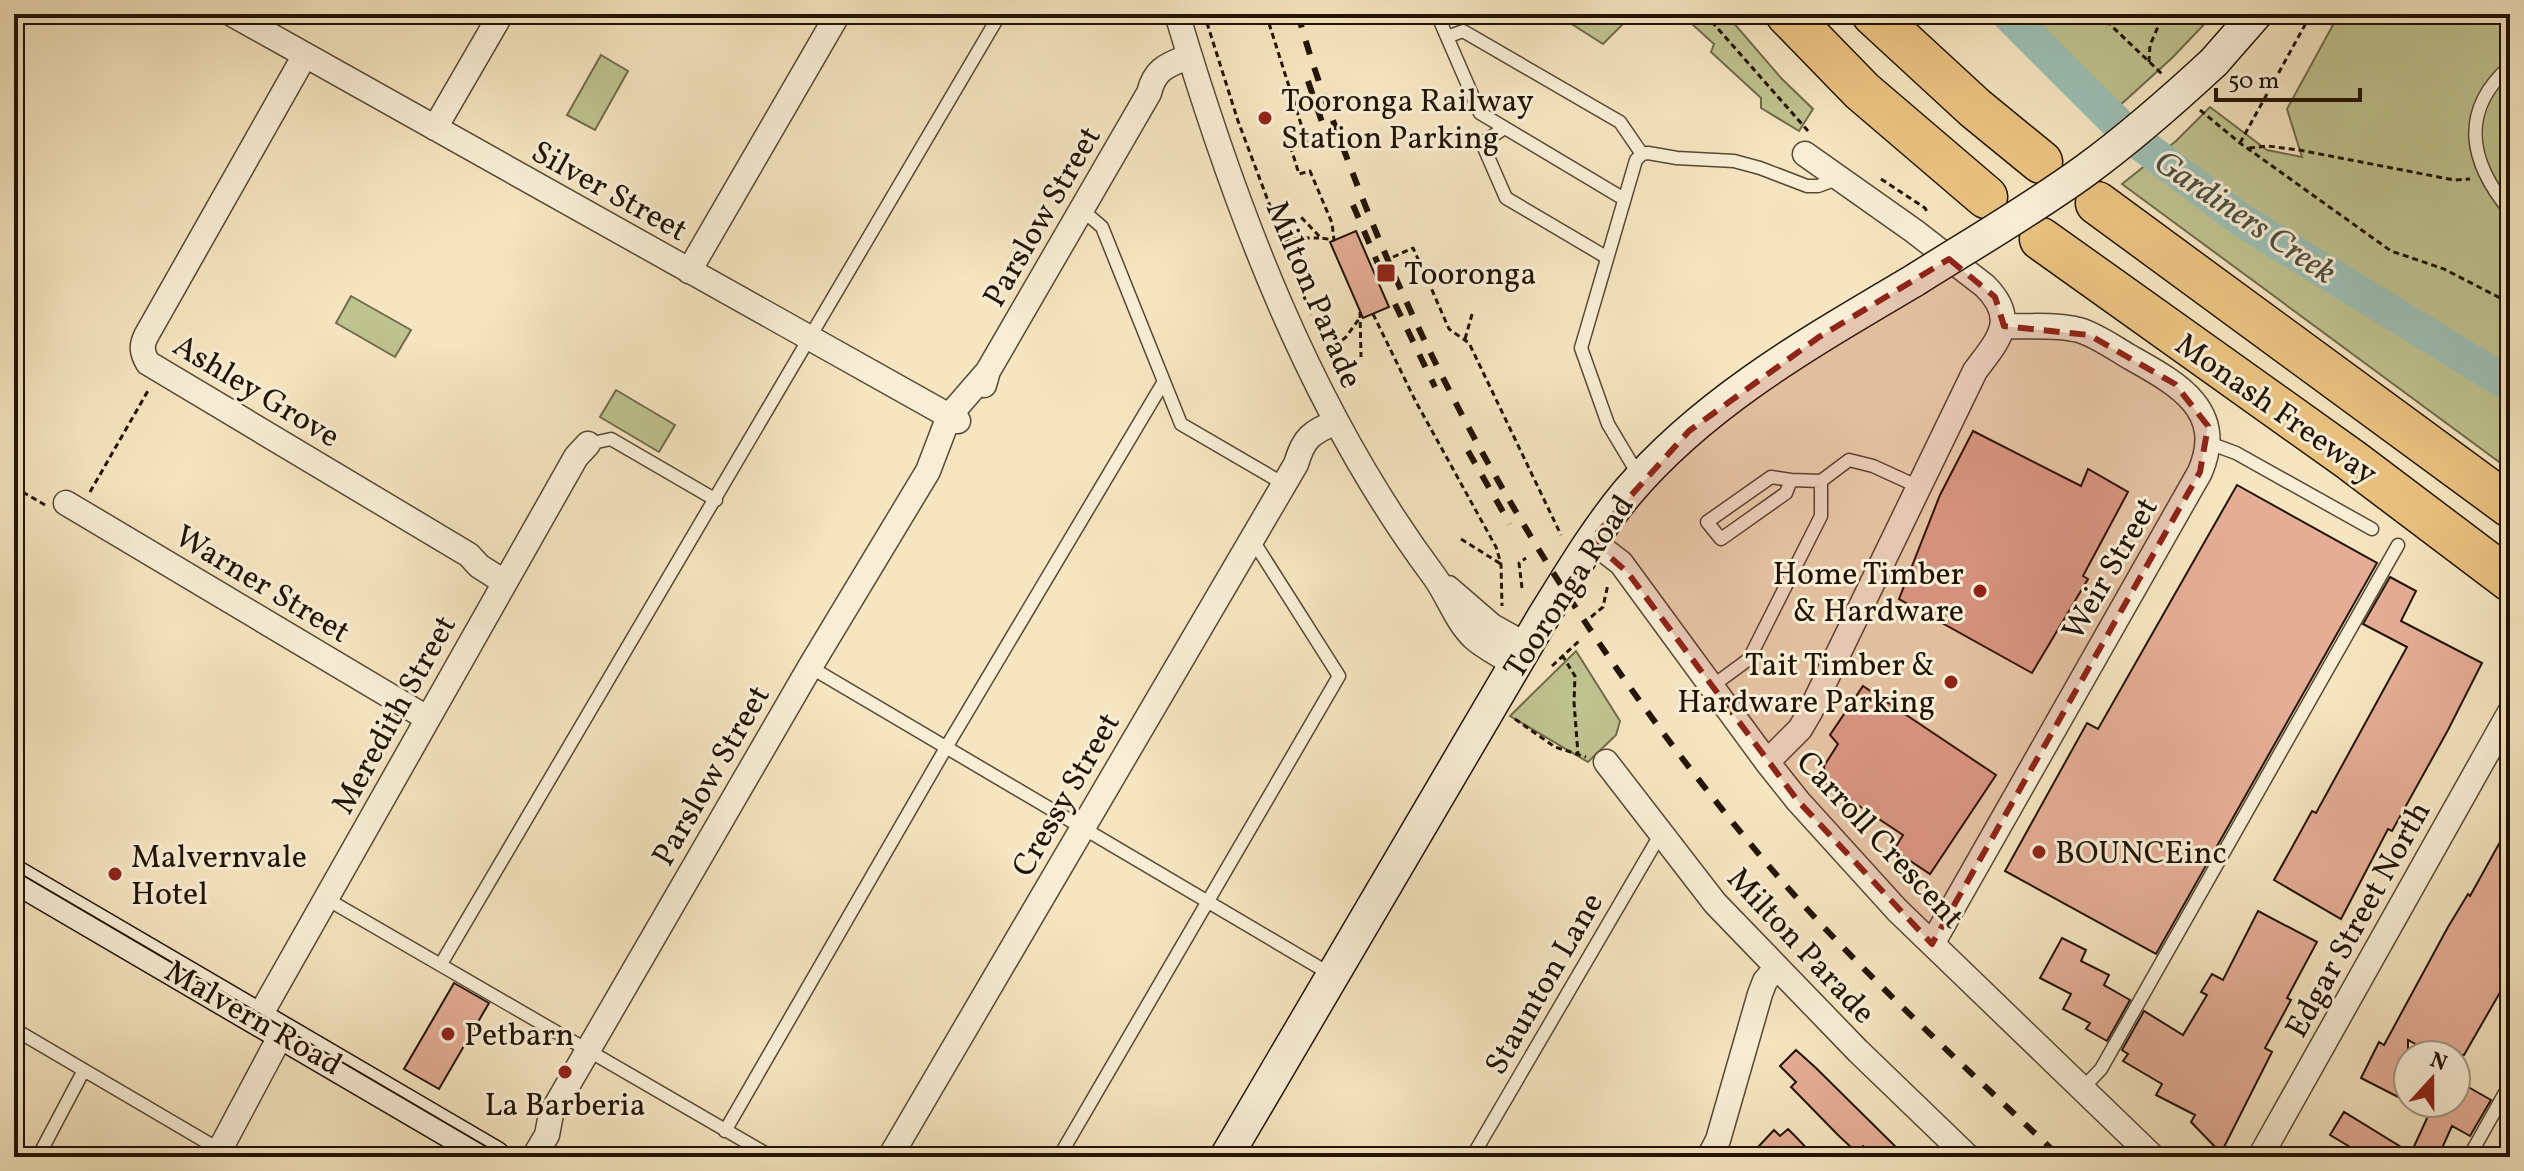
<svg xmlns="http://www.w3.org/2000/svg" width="2524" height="1171" viewBox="0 0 2524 1171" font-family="Vollkorn,serif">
<rect width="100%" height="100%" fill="#f5e5c0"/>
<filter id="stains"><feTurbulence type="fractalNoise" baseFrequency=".0025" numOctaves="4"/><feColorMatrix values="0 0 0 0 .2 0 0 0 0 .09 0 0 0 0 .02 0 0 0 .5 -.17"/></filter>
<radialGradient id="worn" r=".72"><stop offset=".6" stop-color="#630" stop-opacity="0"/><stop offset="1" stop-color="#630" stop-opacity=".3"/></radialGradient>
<path fill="#bfc390" stroke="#706b4a" stroke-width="2" d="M1556 14H1633L1603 44Z
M1681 14H1726L1781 78 1813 109 1799 131 1761 108V98L1711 52 1714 44Z
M2028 14H2214L2172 58 2118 107Z
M2339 14H2510V470L2122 184 2176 141 2210 107 2267 150 2302 157 2287 109Z
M601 55 628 71 595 130 567 115Z
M351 296 411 330 395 357 336 323Z
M616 390 675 425 659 452 600 417Z
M1576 651 1620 721 1616 735 1588 762 1510 716Z"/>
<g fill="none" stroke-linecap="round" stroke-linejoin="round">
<path stroke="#9cbfb5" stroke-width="34" d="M2008 14 2130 136 2243 221 2510 385"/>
</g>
<path fill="#e5ad96" stroke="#211304" stroke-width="2" d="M1356 231 1389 307 1363 318 1330 242Z
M1973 431 2081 486 2088 469 2128 492 2083 576 2088 579 2032 673 1899 599 1940 495Z
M2237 485 2377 563 2156 954 2005 871 2087 723 2098 729Z
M2390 577 2416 591 2401 621 2482 663 2448 730 2392 831 2388 829 2341 919 2274 880 2312 811 2316 813 2407 647 2363 624Z
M1863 686 1996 775 1930 874 1894 850 1903 835 1826 784 1824 766 1838 744 1830 735Z
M2510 824V975L2464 1055H2435L2408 1040V1102L2361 1078 2379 1042 2384 1045 2448 927 2468 894 2470 896Z
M2258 911 2317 942 2287 998 2291 1000 2265 1048 2272 1052 2221 1153 2191 1122 2195 1115 2156 1095 2162 1084 2123 1061 2128 1054 2122 1050 2144 1011 2183 1035 2207 995 2201 992 2212 974 2223 980Z
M2062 938 2086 950 2081 961 2109 975 2104 985 2130 1000 2107 1041 2086 1029 2090 1023 2063 1009 2071 994 2040 978Z
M454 983 489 1003 439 1089 404 1069Z
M1796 1050 1816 1068 1906 1157H1874L1863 1146 1856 1152 1838 1135 1791 1087 1796 1082 1780 1066Z
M2456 1080 2491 1100 2470 1136 2452 1126 2438 1157H2367L2330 1135 2344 1112 2411 1153 2434 1103H2456Z
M1788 1129 1795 1136 1815 1157H1780L1774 1152 1770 1156 1759 1146 1774 1130 1780 1136Z"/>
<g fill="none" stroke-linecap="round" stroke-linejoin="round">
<g stroke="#564833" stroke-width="15">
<path id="service" d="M1437 14 1447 37
M2510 66C2458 112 2470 163 2510 211
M1503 129 1482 143 1506 198 1606 257
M1624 199 1480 113 1447 37 1463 31 1620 122 1642 154
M1081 209 1102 227 1181 424 1284 484
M2209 443 2236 453 2372 529
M588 444 611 439 716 500
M1639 476 1608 424 1581 348 1636 160 1642 154 1648 153 1677 158 1734 161 1760 168 1807 186H1818L1837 179
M1791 480 1786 493 1721 539 1707 522 1771 477 1791 480 1821 481
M810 667 1332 975
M1711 687 1749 659 1821 516V481L1849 460 1873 466 1919 487
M325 898 772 1157
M441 964 1000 14
M14 1029 220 1150
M2082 1089 2101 1069 2398 545
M725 1131 947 746 1163 383
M38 1157 84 1070
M1059 1157 1339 676 1252 539
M1472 1157 1660 835
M2469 1157 2510 1084"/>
</g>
<g stroke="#564833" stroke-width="27">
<path id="minor" d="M232 14 958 421
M1177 14C1236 211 1310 410 1434 576 1448 595 1456 621 1474 638 1485 648 1502 656 1514 664
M305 55 146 336C141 346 142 353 148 363L469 555 479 566 504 582
M435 128 501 14
M689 271 838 14
M984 385 988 371 1149 93C1155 68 1168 65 1190 56
M66 503 427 718
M1591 540 1621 563 1767 762 1798 801 1897 910 2153 1157
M1448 588 1492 626 1526 645
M1606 762 1715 903 1858 1051 1968 1157
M1767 762 1800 729 1810 712 1975 371C1998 340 2019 320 1985 286L1914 231 1805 154
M1932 944 2200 472C2227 409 2176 383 2128 356 2113 347 2096 335 2079 330 2056 324 2028 327 2004 326
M258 1019 576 457 588 444
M216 1157 282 1033
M534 1157 547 1135 551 1114 810 667 928 471 949 416 988 371
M890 1157 1296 464C1304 437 1311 433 1336 422
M1709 1157 1718 1140 1760 994 1765 981 1777 967
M2260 1157 2510 712"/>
</g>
<g stroke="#211304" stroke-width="35">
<path id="secondary" d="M2214 62 2256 14
M14 876 494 1157
M1226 1157 1542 619C1569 576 1594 533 1627 493 1705 401 1812 341 1915 280"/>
</g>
<g stroke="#211304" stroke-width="45">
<path id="motorway" d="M1787 14 1862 91 1986 197
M1873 14 1975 108 2041 162
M2097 203 2510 506
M2041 239 2351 460 2510 580"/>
</g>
<path stroke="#211304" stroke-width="3" stroke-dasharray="6 4" stroke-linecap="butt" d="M1202 14 1207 23 1238 121 1311 315
M1266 14 1307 143 1291 148 1299 174 1310 171 1332 223 1334 240 1321 238 1300 216
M1705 14 1808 131
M2099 14 2162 74
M2107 21C2126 23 2152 27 2168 14
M2149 62 2150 45 2161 20
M2200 110 2240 143 2391 251 2444 269 2510 303
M2240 143 2311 14
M2249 148 2268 146 2299 150 2454 180 2470 179
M1881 179 1925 208 1927 212
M1284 241 1299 238H1319
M1393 257 1413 248 1425 274
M1422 275 1425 274 1449 329 1469 343 1561 535
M1360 312 1361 357
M1373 314 1416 402 1496 547 1501 564 1502 606
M1465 339 1473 311
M1327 353 1346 337 1359 319
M14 487 45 505
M90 492 149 389
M1461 539 1501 564
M1522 588 1519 563 1526 558
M1591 617 1603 607 1608 584
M1562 655 1575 676 1574 702 1578 754
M1552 666 1579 641
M1515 719 1555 747 1586 757"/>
<use href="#service" stroke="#f8eed6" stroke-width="12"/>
<use href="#minor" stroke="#f8eed6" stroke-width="24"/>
<use href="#secondary" stroke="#f8eed6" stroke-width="32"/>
<use href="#motorway" stroke="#eac280" stroke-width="42"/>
<path stroke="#211304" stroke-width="2" d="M14 870 504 1157"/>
<path stroke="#211304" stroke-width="6" stroke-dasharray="14 14" stroke-linecap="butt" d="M1298 14C1312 66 1331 116 1350 166 1446 422 1592 657 1768 865 1857 969 1961 1063 2060 1157
M1308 81 1326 134
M1353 205 1381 271
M1395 304 1435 387
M1468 451 1510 524"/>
<g stroke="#211304" stroke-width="35" stroke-linecap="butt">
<path id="secondary-bridge" d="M1915 280C1972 244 2031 210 2086 170 2131 137 2173 100 2214 62"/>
</g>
<use href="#secondary-bridge" stroke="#f8eed6" stroke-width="32"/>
</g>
<path fill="#8f2418" fill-opacity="0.2" stroke="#8f2418" stroke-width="6" stroke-dasharray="16 10" stroke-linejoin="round" d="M1949 259 1995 297 2004 326 2089 335 2175 384 2208 426 2200 472 1932 944 1798 801 1628 573 1591 540 1689 431 1819 337Z"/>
<g fill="#8f2418" stroke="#f8eed6" stroke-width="3">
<circle cx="1265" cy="118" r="8"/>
<rect x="1376" y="263" width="20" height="20" rx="4"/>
<circle cx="1980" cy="591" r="8"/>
<circle cx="1951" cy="682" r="8"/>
<circle cx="2039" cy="852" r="8"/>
<circle cx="115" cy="874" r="8"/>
<circle cx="448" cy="1034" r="8"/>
<circle cx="565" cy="1072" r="8"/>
</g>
<g text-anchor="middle" stroke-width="6" stroke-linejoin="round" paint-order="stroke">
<g font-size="32" fill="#211304" stroke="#f8eed6" text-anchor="start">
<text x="1281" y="111">Tooronga Railway<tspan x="1281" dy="37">Station Parking</tspan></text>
<text x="1404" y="284">Tooronga</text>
<text x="1964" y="584" text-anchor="end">Home Timber<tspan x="1964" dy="37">&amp; Hardware</tspan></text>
<text x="1935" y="675" text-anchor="end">Tait Timber &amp;<tspan x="1935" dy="37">Hardware Parking</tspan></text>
<text x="2055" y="863">BOUNCEinc</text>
<text x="131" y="867">Malvernvale<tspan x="131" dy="37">Hotel</tspan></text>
<text x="464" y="1045">Petbarn</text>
<text x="565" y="1115" text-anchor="middle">La Barberia</text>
</g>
<g font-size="32" fill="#211304" stroke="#f8eed6">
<text transform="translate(610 190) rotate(29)" y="11">Silver Street</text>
<text transform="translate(1041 216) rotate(-60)" y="11">Parslow Street</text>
<text transform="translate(1315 294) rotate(67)" y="11">Milton Parade</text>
<text transform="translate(257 390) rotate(31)" y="11">Ashley Grove</text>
<text transform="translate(2277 408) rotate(35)" y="11">Monash Freeway</text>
<text transform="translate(2109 568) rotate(-60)" y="11">Weir Street</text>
<text transform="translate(263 583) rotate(31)" y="11">Warner Street</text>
<text transform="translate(1568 586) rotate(-57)" y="11">Tooronga Road</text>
<text transform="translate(393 714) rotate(-61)" y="11">Meredith Street</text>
<text transform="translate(710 775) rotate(-60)" y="11">Parslow Street</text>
<text transform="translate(1065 794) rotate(-60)" y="11">Cressy Street</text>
<text transform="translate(1881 839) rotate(47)" y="11">Carroll Crescent</text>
<text transform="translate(2357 919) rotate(-61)" y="11">Edgar Street North</text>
<text transform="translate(1802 945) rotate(47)" y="11">Milton Parade</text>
<text transform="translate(1543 983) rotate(-60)" y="11">Staunton Lane</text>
<text transform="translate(254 1017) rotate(30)" y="11">Malvern Road</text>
</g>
<g font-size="34" font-style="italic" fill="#4c4f42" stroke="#f8eed6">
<text transform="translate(2246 216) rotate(34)" y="12">Gardiners Creek</text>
</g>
</g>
<rect width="2524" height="1171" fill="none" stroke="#f5e5c0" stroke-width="48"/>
<rect x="16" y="16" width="2492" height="1139" fill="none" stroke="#211304" stroke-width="4"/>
<rect x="24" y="24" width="2476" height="1123" fill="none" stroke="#211304" stroke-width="2"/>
<g transform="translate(2432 1079) rotate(21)"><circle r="38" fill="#f8eed6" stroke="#a29682" stroke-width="2"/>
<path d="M0-6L14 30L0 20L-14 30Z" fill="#8f2418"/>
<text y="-12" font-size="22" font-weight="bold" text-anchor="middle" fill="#211304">N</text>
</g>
<path d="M2216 88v12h144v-12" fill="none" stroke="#211304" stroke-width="4"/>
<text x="2228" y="88" font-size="24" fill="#211304" stroke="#f8eed6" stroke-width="6" paint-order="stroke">50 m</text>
<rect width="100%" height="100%" filter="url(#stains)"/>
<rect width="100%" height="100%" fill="url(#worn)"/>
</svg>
